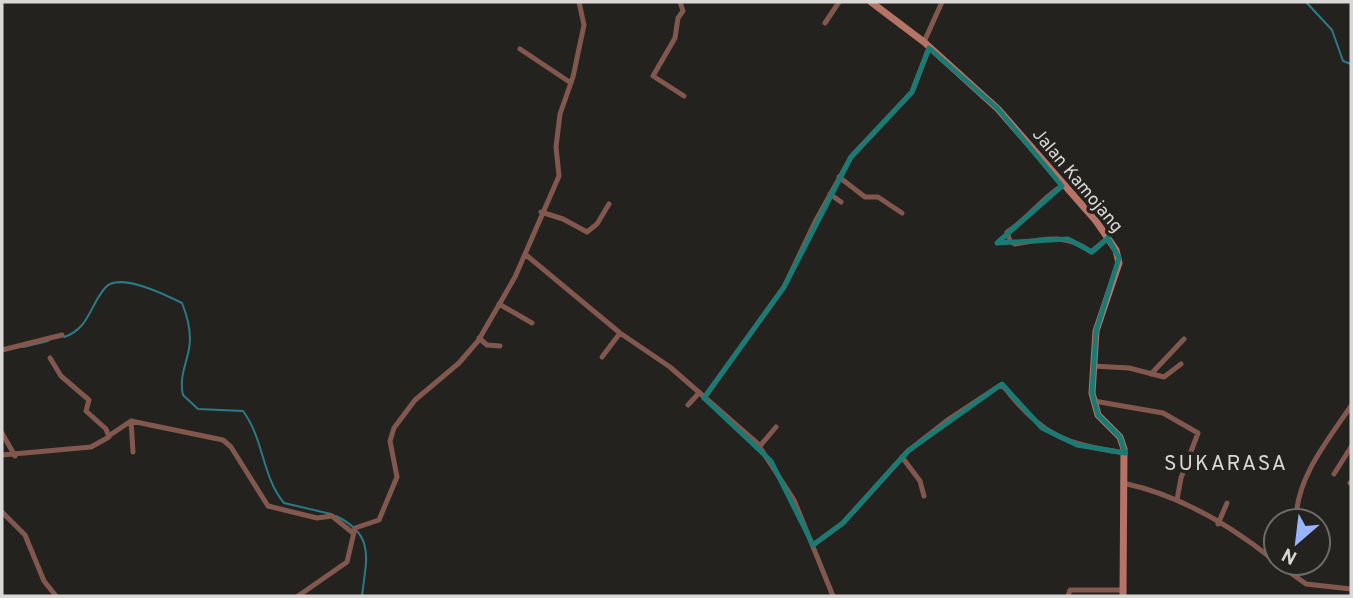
<svg xmlns="http://www.w3.org/2000/svg" width="1353" height="598" viewBox="0 0 1353 598" font-family="Overpass,sans-serif">
<rect width="100%" height="100%" fill="#24221f"/>
<g fill="none" stroke-linecap="round" stroke-linejoin="round">
<path stroke="#2a7b85" stroke-width="2" d="M1306 2 1332 30 1343 61 1351 64
M64 337C89 329 90 305 105 288 119 271 166 295 182 303 188 318 192 333 189 349 186 365 179 378 183 395L198 409 243 411C264 439 262 477 284 503L331 514
M23 347 48 341
M336 516C376 535 366 560 362 596"/>
<path stroke="#81574e" stroke-width="5" d="M680 2 683 11 678 18 675 38 653 76 684 96
M825 23 839 2
M924 42 942 2
M520 49 571 83
M839 177 865 197H878L902 213
M1062 186C1041 199 1029 218 1007 232L1010 241 1015 244C1043 239 1067 233 1091 252L1108 238
M830 194 841 202
M541 212 563 219 587 232 597 224 609 204
M525 254 620 333 670 367 757 443 794 500 833 596
M499 304 532 323
M479 338 487 345 500 346
M2 350 62 335
M602 357 620 333
M1093 366 1129 368 1164 377 1181 364
M1151 374 1184 339
M704 398 784 287 815 222 851 157 912 92 929 48
M1094 401 1163 413 1198 433 1181 478 1177 500
M688 405 699 393
M131 421 223 440 231 447 268 506 317 518 332 516 353 533
M2 433 15 456
M110 435 131 421 133 452
M760 446 776 427
M2 455 91 447 109 437 106 429 86 411 89 400 61 376 50 358
M902 457 920 481 924 496
M1334 474 1351 447
M1123 483C1179 495 1232 526 1276 562
M1350 483 1351 482
M2 512 25 535 44 581 56 596
M1296 521C1296 478 1328 440 1351 406
M1218 524 1227 503
M813 545 843 523 908 451 949 419 999 386 1004 387C1042 436 1065 444 1125 453
M1277 563 1306 584 1351 589
M298 596 347 562 355 528 379 520 397 477 390 441 394 428 415 400 459 363 478 341 515 277 559 176 556 147 560 114 573 77 584 25 579 2
M1068 596 1070 590H1124"/>
<path stroke="#b67366" stroke-width="7" d="M871 2 924 42 998 109 1096 221 1116 250 1119 263 1096 331 1092 393 1098 415 1120 437 1124 449 1123 596"/>
</g>
<path fill="none" stroke="#197b73" stroke-width="5" stroke-linejoin="round" d="M929 48 998 109 1062 186 997 243 1068 239 1092 252 1108 238 1119 258 1096 331 1092 393 1098 415 1120 437 1125 453 1077 445 1042 428 1002 384 908 451 843 523 813 545 771 461 704 398 784 287 851 157 912 92Z"/>
<g text-anchor="middle" stroke-width="7" stroke-linejoin="round" paint-order="stroke">
<g font-size="18" fill="#dad8d6" stroke="#24221f">
<text transform="translate(1078 180) rotate(50)" y="6">Jalan Kamojang</text>
</g>
<g font-size="21" letter-spacing="2" fill="#dad8d6" stroke="#24221f">
<text x="1226" y="470">SUKARASA</text>
</g>
</g>
<rect width="1353" height="598" fill="none" stroke="#dad8d6" stroke-width="7"/>
<g transform="translate(1297 542) rotate(208)"><circle r="33" fill="#24221f" stroke="#6d6b68" stroke-width="2"/>
<path d="M0-5L12 26L0 18L-12 26Z" fill="#98b5fd"/>
<text y="-10" font-size="19" font-weight="bold" text-anchor="middle" fill="#dad8d6">N</text>
</g>
</svg>
